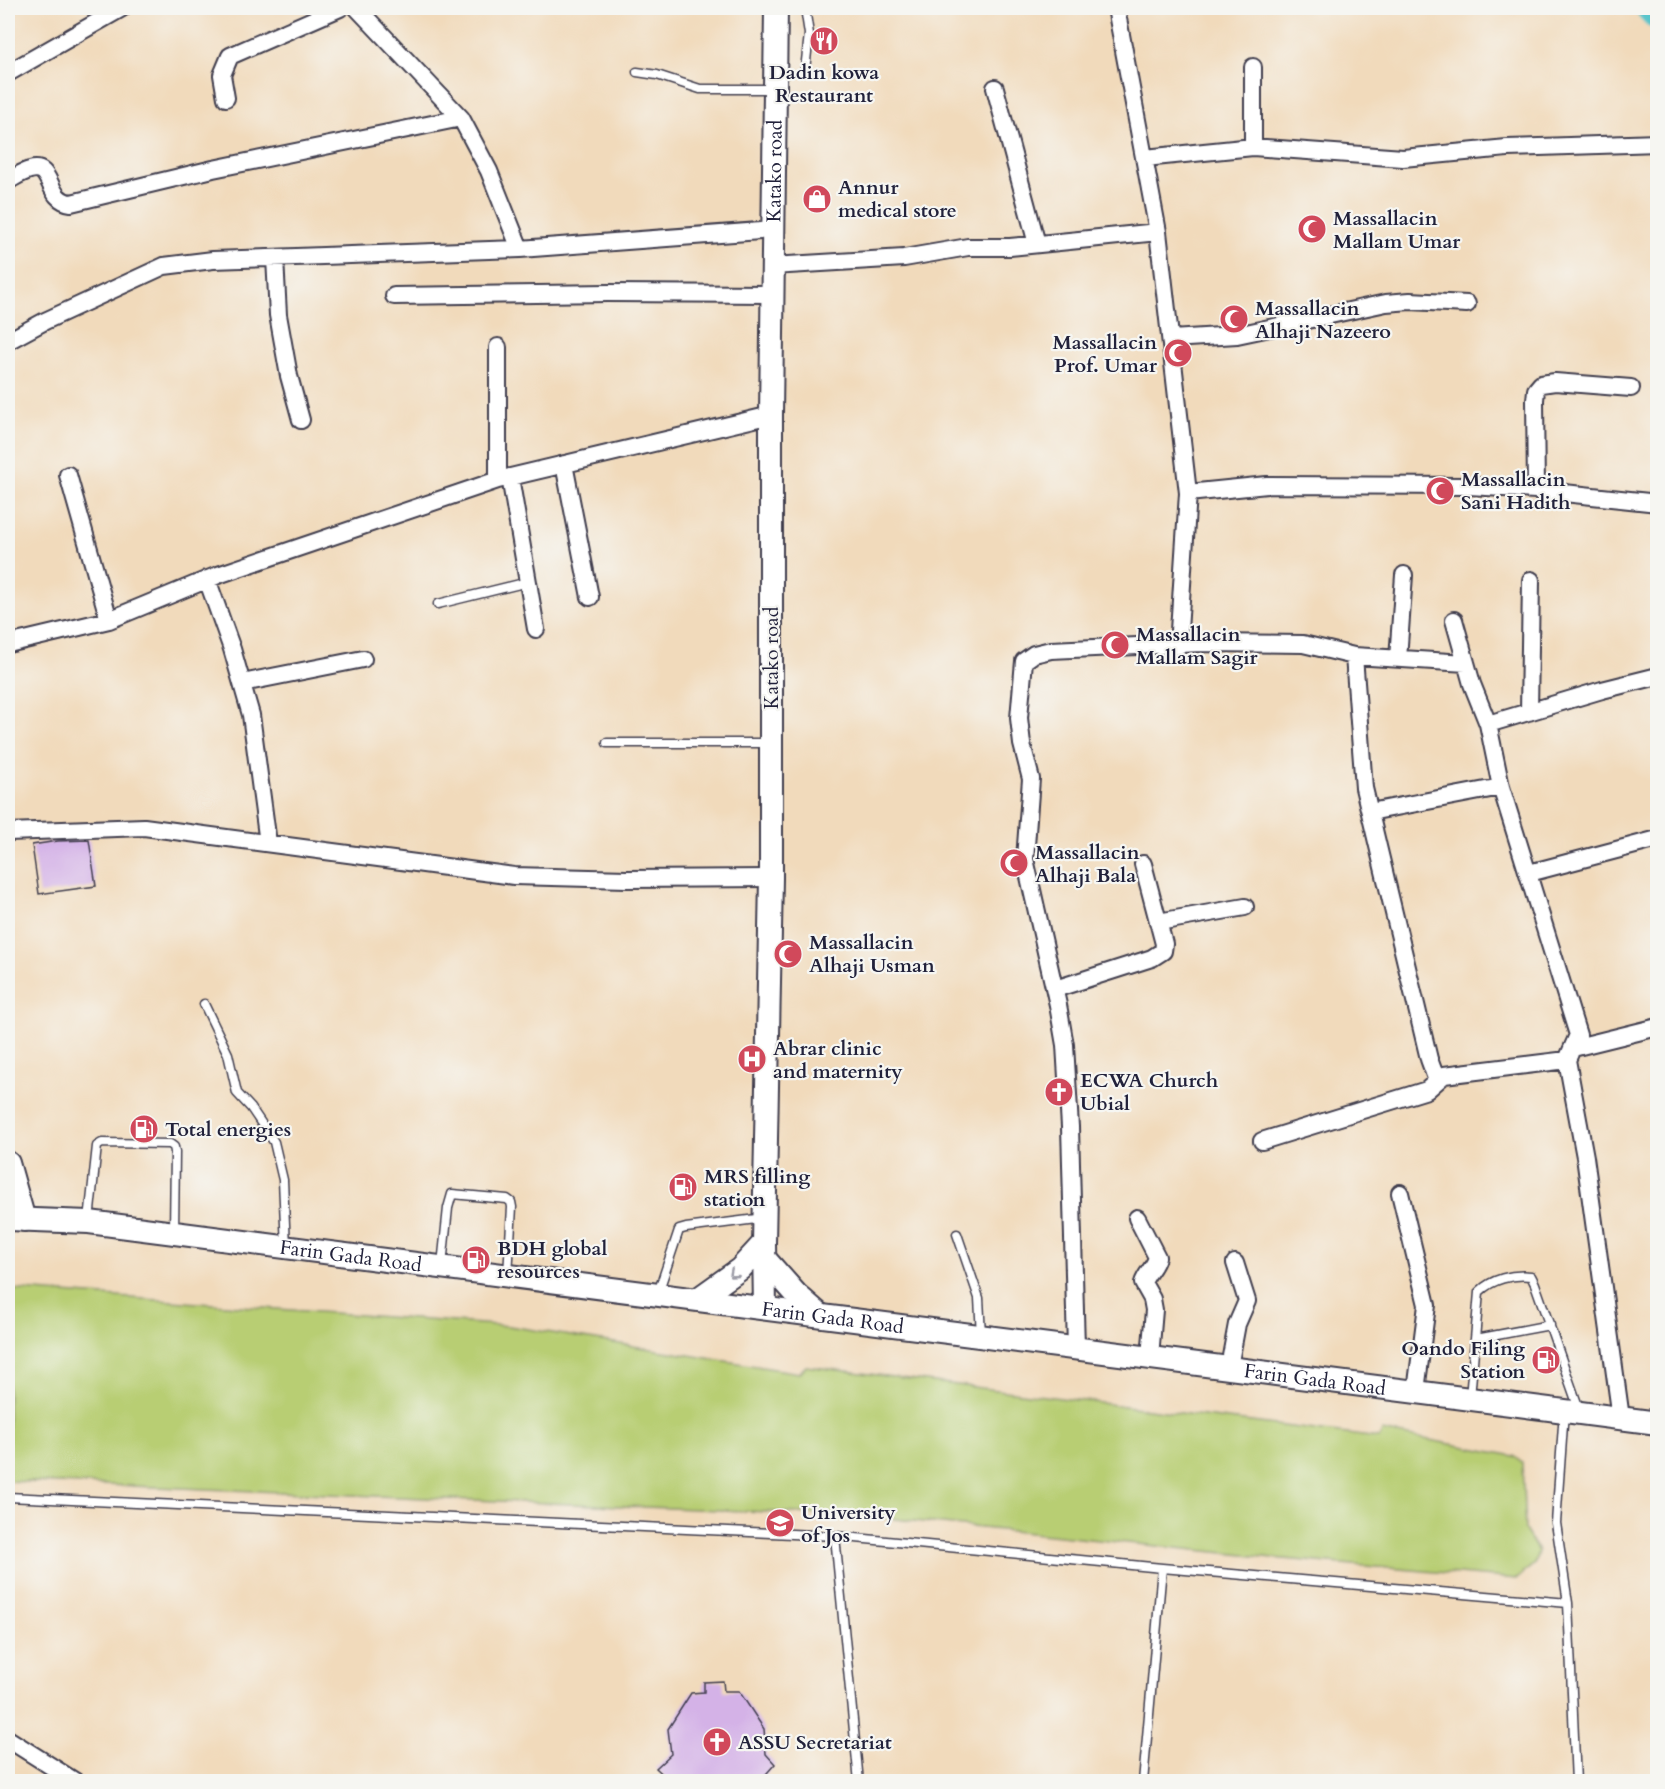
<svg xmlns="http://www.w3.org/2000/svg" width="1665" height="1789" viewBox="0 0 1665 1789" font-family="Cardo,serif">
<rect width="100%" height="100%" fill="#f6f6f2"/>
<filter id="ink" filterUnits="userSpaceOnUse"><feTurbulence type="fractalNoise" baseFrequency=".0167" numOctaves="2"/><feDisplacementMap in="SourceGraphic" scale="12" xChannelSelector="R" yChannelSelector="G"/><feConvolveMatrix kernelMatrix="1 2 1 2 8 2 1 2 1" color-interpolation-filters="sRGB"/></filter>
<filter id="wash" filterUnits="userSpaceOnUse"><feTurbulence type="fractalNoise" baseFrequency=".008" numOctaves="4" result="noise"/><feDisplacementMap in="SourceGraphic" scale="24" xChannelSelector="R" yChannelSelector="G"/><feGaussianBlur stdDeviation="1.35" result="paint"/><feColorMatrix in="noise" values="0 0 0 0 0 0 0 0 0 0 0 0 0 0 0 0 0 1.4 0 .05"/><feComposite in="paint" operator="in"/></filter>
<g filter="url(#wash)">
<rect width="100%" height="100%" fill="#f1dabb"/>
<path fill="#b8ce73" stroke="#6d7857" stroke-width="1.5" d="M8 1289 509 1326 799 1373 806 1366 1379 1438 1382 1431 1514 1456 1522 1463 1525 1530 1538 1551 1535 1563 1517 1579 1283 1559 865 1516 8 1481Z"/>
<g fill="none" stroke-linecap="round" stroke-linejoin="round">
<path stroke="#56c4cb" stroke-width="32" d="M1652 8 1658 14"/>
</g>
<g id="blocks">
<path fill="#d4b2e7" d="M89 840 96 886 39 894 32 845 58 841Z
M723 1681 724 1691H739L764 1729 766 1754 775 1764 759 1782H671L656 1768 671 1754 668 1729 691 1693 704 1692V1682Z"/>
</g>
</g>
<g filter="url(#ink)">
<use href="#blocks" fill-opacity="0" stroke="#413e4e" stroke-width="1.5"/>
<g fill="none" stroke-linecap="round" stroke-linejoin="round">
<g stroke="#413e4e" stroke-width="11">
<path id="lane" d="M805 8 809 34 805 70
M637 72 657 75 700 89H774
M438 604 528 582
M607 743H770
M204 1004 228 1054 237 1093 251 1108 274 1142 283 1180 286 1247
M89 1220 97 1146 102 1143 170 1144 174 1147 175 1152 174 1233
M957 1234 979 1298 981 1335
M442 1265 448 1208 452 1194 507 1199 511 1202 512 1207 508 1275
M658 1293 679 1230 686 1228 764 1218
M1476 1339 1550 1325
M1470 1398 1479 1292C1492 1279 1512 1274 1531 1276L1535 1284 1579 1409
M1564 1411 1556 1523 1568 1603 1576 1782
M8 1497 835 1536 1162 1568 1568 1603
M835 1536 859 1782
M1143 1782 1162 1568"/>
</g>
<g stroke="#413e4e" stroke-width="20">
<path id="street" d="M357 8 461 118 489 171 520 249
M1116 8 1158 232 1188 493 1178 646
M1253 67V147
M8 73 122 8
M995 88 1037 244
M226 98 222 75 230 56 340 8
M1145 158 1253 147 1403 158 1507 148 1658 143
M8 181C15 177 22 172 30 170 54 163 45 200 71 203L213 169 461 118
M275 258 278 315 289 376 301 420
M772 266 904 258 968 247H1010L1158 232
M394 296 608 293 772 294
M1171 339 1237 335 1386 303 1410 301 1467 304
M8 341 45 321 164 266 213 260 520 249 773 230
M498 347V480
M564 464 590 597
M68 475 109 620
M510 477 536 629
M1536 490 1535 400 1536 390 1541 384 1555 382 1631 388
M1188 493 1267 485 1469 486 1536 490 1658 503
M207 579 232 649 251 715 268 843
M1454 620 1472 684 1488 724 1501 787 1578 1035 1567 1060 1585 1157 1621 1418
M8 644 109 620 218 575 498 480 771 415
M1354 656 1364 788 1429 1059 1437 1081
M1398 659 1404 575
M242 683 363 659
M1529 712 1531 580
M1488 724 1602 690 1658 676
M1370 812 1501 787
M8 832 144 827 514 876 627 879 771 878
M1529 873 1658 839
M1158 922 1245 907
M1055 989 1152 958 1163 951 1164 944 1143 864
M1573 1048 1658 1027
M1262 1141 1427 1090 1444 1075 1567 1060
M1400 1193 1427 1305 1416 1391
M1137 1218 1157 1257C1155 1267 1146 1273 1143 1283L1152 1299 1154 1310 1150 1357
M1076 1348 1070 1127 1065 1045 1058 1005 1025 859 1031 779 1022 744 1019 718 1024 661 1034 654 1051 650 1202 643 1303 644 1354 656 1466 663
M1229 1367 1237 1324 1247 1301 1235 1263
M8 1739 76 1782"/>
</g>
<g stroke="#413e4e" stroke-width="26">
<g id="secondary">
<path d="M8 1163 24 1220"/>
<path id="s1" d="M8 1219 89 1222 1658 1423"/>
<path d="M764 1258 796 1294 820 1315"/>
<path d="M698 1299 740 1269 764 1243"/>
<path id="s2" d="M765 1308 764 1243 771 878V415L776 8"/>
</g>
</g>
<use href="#lane" stroke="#fff" stroke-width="8"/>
<use href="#street" stroke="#fff" stroke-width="16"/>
<use href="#secondary" stroke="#fff" stroke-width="22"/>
</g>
<defs><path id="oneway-chevron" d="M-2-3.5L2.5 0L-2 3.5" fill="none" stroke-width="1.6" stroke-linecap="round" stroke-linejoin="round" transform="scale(1.5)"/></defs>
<use stroke="#9c9ca7" href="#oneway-chevron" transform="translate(733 1274) rotate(139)"/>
</g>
<defs>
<g id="restaurant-disc" transform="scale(1.5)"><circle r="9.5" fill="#d1495b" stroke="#f6f6f2"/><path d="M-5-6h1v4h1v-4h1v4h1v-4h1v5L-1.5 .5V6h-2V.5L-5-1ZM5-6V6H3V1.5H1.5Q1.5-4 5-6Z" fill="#fff"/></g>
<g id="shop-disc" transform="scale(1.5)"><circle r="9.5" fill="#d1495b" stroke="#f6f6f2"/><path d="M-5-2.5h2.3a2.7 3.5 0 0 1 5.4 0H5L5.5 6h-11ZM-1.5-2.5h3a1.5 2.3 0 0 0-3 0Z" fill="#fff"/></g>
<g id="mosque-disc" transform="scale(1.5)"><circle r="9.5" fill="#d1495b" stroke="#f6f6f2"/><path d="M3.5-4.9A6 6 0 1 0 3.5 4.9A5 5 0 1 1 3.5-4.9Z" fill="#fff"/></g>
<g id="hospital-disc" transform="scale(1.5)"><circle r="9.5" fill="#d1495b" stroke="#f6f6f2"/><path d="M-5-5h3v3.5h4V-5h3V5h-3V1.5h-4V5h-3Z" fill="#fff"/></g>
<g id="church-disc" transform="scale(1.5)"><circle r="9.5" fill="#d1495b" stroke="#f6f6f2"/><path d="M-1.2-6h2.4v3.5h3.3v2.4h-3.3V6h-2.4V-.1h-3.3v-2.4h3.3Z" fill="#fff"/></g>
<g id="fuel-disc" transform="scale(1.5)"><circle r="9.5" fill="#d1495b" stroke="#f6f6f2"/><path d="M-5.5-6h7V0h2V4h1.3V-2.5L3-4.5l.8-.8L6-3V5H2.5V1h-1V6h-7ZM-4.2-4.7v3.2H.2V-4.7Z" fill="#fff"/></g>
<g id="university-disc" transform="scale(1.5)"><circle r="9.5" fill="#d1495b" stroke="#f6f6f2"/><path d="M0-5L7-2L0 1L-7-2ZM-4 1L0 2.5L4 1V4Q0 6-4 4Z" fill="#fff"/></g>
</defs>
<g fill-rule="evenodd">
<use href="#restaurant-disc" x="824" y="41"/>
<use href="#shop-disc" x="817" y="199"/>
<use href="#mosque-disc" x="1312" y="229"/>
<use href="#mosque-disc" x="1234" y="319"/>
<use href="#mosque-disc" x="1178" y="353"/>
<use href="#mosque-disc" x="1440" y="491"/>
<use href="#mosque-disc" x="1115" y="645"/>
<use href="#mosque-disc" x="1014" y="863"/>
<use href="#mosque-disc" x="788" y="954"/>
<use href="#hospital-disc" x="752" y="1059"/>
<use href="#church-disc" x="1059" y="1092"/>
<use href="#fuel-disc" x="144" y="1129"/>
<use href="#fuel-disc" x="683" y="1187"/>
<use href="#fuel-disc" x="476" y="1260"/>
<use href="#fuel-disc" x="1546" y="1360"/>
<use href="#university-disc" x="780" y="1523"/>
<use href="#church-disc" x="717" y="1742"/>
</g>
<g text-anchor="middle" stroke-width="4.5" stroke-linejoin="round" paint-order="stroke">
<g font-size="20" font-weight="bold" fill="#22223b" stroke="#f6f6f2" text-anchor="start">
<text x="824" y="79" text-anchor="middle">Dadin kowa<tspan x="824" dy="23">Restaurant</tspan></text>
<text x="838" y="194">Annur<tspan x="838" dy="23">medical store</tspan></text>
<text x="1333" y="225">Massallacin<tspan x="1333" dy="23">Mallam Umar</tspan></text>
<text x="1255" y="315">Massallacin<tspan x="1255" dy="23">Alhaji Nazeero</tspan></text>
<text x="1157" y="349" text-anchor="end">Massallacin<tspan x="1157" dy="23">Prof. Umar</tspan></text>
<text x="1461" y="486">Massallacin<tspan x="1461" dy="23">Sani Hadith</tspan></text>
<text x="1136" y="641">Massallacin<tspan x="1136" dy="23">Mallam Sagir</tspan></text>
<text x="1035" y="859">Massallacin<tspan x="1035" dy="23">Alhaji Bala</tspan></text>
<text x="809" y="949">Massallacin<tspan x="809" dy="23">Alhaji Usman</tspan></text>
<text x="773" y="1055">Abrar clinic<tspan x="773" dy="23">and maternity</tspan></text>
<text x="1080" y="1087">ECWA Church<tspan x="1080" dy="23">Ubial</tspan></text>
<text x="165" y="1136">Total energies</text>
<text x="704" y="1183">MRS filling<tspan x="704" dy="23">station</tspan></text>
<text x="497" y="1255">BDH global<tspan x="497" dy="23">resources</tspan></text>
<text x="1525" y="1355" text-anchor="end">Oando Filing<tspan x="1525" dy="23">Station</tspan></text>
<text x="801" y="1519">University<tspan x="801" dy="23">of Jos</tspan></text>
<text x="738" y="1749">ASSU Secretariat</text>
</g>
<g font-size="20" fill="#22223b" stroke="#f6f6f2">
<text dy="7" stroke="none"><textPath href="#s2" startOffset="1137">Katako road</textPath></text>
<text transform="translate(771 658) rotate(-90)" y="7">Katako road</text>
<text dy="7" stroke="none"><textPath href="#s1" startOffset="345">Farin Gada Road</textPath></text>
<text dy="7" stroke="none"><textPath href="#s1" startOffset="831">Farin Gada Road</textPath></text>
<text dy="7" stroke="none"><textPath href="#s1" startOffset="1317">Farin Gada Road</textPath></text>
</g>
</g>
<rect width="1665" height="1789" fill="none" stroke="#f6f6f2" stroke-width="30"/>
</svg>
